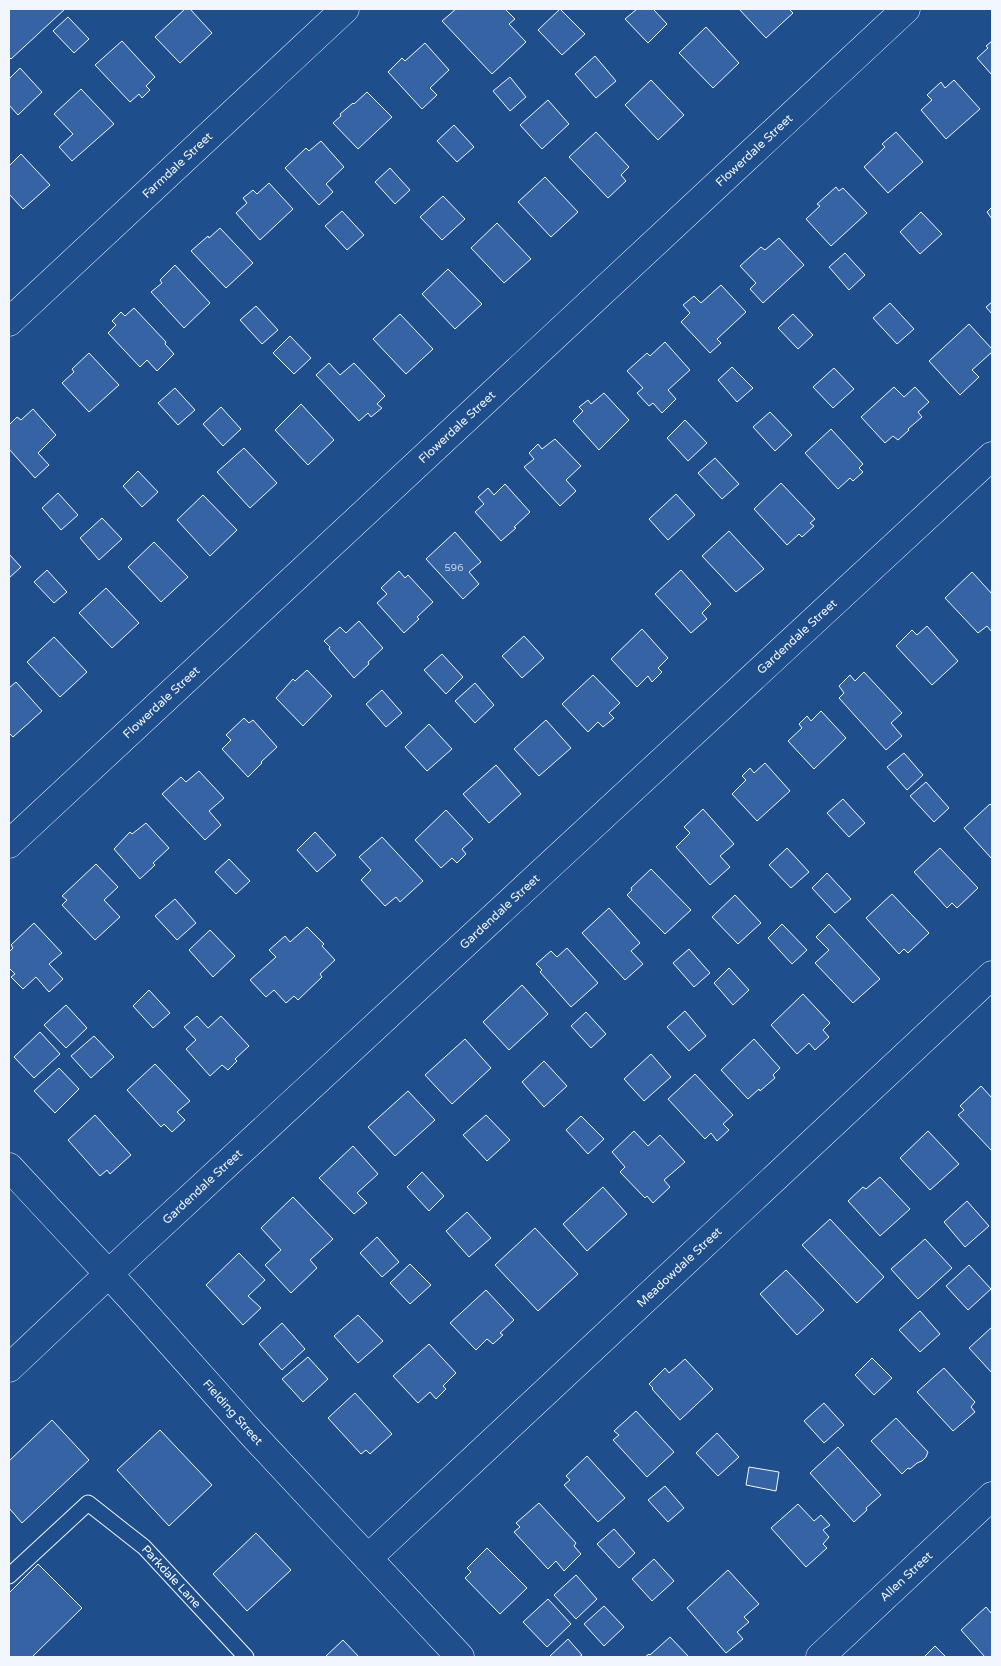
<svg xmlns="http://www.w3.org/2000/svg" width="1001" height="1666" viewBox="0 0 1001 1666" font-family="'Varela Round',sans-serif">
<rect width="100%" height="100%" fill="#1f4e8c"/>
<path fill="#3563a3" stroke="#f2f6ff" d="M9 9H65L11 59 9 57Z
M185 9H190L212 33 180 63 155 37Z
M456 9H505L515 19 509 24 526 42 492 74 442 21Z
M560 9 585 34 562 55 538 30Z
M637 9H653L667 24 648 43 625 19Z
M739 9H789L793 13 766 38Z
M68 17 89 39 74 53 53 31Z
M706 27 739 63 713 88 679 53Z
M122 41 155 77 146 86 150 90 142 98 139 94 130 102 95 65Z
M992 41V75L977 58 988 48 986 46Z
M425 43 449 70 430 88 437 95 422 109 388 72 402 58 405 61Z
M595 56 616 81 596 98 575 74Z
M20 68 42 92 18 115 9 105V79Z
M510 77 526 97 510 111 493 91Z
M651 80 684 115 658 140 625 105Z
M954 80 980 109 946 139 921 110 932 100 927 95 941 82 945 88Z
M81 89 114 124 72 161 59 147 73 134 54 114Z
M367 92 392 117 358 149 333 123 341 116 340 114 353 103 354 104Z
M548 100 569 124 542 149 520 125Z
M454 125 474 147 457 162 437 141Z
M596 132 629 167 621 175 626 181 608 198 569 157Z
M896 132 923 162 888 193 864 167 885 147 882 144Z
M321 141 344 167 326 184 333 192 319 205 285 168 306 148 309 151Z
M21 154 50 185 23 209 9 194V166Z
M390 168 410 190 395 204 375 182Z
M545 177 578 212 551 237 518 202Z
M269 183 293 209 260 240 236 213 247 203 243 198 253 190 257 194Z
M836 187 839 191 843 188 867 213 831 246 806 219 820 206 817 204Z
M443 196 465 219 442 240 420 217Z
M992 207V219L987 212Z
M342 211 364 235 347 250 325 226Z
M921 212 942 234 920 254 900 232Z
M497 223 531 259 504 283 471 248Z
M220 228 253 263 226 288 191 251 208 236 209 238Z
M779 238 804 265 763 303 750 289 756 283 740 266 761 247 765 250Z
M845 253 865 275 849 290 829 267Z
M175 265 210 303 184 328 151 292 162 283 160 280Z
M448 269 482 304 455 329 422 294Z
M721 285 746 312 717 339 721 343 710 353 681 322 690 313 683 305 694 296 701 303Z
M992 302V314L986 307Z
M890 303 914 329 897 344 873 318Z
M256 306 278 330 262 344 240 320Z
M134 308 166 342 165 344 174 354 157 371 147 360 140 367 108 333 116 325 112 321 121 312 125 316Z
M400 314 433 349 406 374 373 339Z
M793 314 813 335 798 349 778 328Z
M969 324 992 349V352L972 370 979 377 960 395 929 361Z
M290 336 311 358 294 374 273 353Z
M665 342 690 370 668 390 676 399 662 413 653 403 649 406 637 393 643 388 627 371 647 353 650 356Z
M89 353 119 385 89 412 62 383 74 372 72 369Z
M329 363 340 375 354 363 385 396 377 404 382 408 371 417 368 413 359 421 316 375Z
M732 367 753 388 737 402 718 380Z
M834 368 854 389 833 408 813 387Z
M894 387 904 397 915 387 929 402 918 412 922 417 908 429 909 430 898 440 893 436 885 443 861 417Z
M175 388 195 410 178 425 158 403Z
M604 393 629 420 599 450 573 421 583 411 579 407 588 400 591 404Z
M301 404 334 440 308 465 275 430Z
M221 407 241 429 223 446 203 424Z
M33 409 56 435 38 453 49 465 35 478 9 449V425L17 417 21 420Z
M770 412 792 435 775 451 753 427Z
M685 420 707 443 688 461 667 438Z
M831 429 863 464 859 468 863 472 853 481 850 478 838 489 805 453Z
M555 439 581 466 566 480 576 491 560 506 524 467 534 459 529 453 538 444 542 449Z
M244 448 277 483 250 508 217 472Z
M715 458 739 484 722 499 698 473Z
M138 471 158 492 142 507 123 486Z
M781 483 815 519 810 523 814 526 802 537 799 534 787 545 754 509Z
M505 484 530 512 514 527 516 528 501 541 475 512 484 504 478 497 488 488 494 495Z
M58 493 78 515 61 530 42 508Z
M676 494 695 515 668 540 649 519Z
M203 495 237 530 210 556 177 520Z
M102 518 122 539 99 560 80 538Z
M729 531 764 569 736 592 702 556Z
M455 532 481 562 469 572 479 584 463 599 426 559Z
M154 542 188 577 161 602 128 567Z
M9 554 21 567 9 578Z
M47 570 67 592 54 603 34 582Z
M681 570 711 604 702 613 707 619 691 633 655 594Z
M399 571 405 578 408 575 433 602 417 617 419 619 404 633 377 603 387 594 381 588Z
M972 572 992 594V632L987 626 978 633 945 598Z
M106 588 139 623 112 648 79 613Z
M359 621 383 648 368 662 369 664 354 678 329 649 330 647 324 641 340 627 346 633Z
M927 626 958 661 932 685 896 646 912 630 917 635Z
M642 629 668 658 658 668 662 672 652 682 648 676 637 687 611 659Z
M524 636 544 658 522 678 502 656Z
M54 637 87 672 60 697 27 662Z
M442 654 463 677 446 694 424 670Z
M307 670 332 696 303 726 276 698 293 679 295 681Z
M864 672 902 713 891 723 902 736 886 750 839 698 844 693 839 686 850 675 855 681Z
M593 675 620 703 609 713 614 718 603 727 598 722 588 732 562 704Z
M16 682 42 711 13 737 9 733V688Z
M475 683 494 705 475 723 455 701Z
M382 690 402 713 386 727 366 704Z
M821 711 846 738 814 769 788 741 802 728 799 724 807 716 811 721Z
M244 718 249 723 253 720 277 747 261 762 262 763 248 777 222 749 231 740 226 735Z
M546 720 571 748 539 776 514 749Z
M429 724 452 749 427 771 405 747Z
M904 753 923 775 907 790 887 767Z
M765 763 790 791 757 821 732 794 746 780 742 776 750 768 754 773Z
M496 765 521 794 489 823 463 794Z
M199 771 224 798 209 811 221 825 205 840 162 794 181 777 186 782Z
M926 782 949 808 934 822 910 796Z
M843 799 865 823 849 837 827 813Z
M990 804 992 806V859L964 828Z
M703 809 734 844 720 856 730 867 710 885 676 847 690 833 684 827Z
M446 810 473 839 462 849 466 854 457 863 452 858 441 868 415 840Z
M146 823 169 848 153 863 155 865 140 879 114 849 130 832 132 834Z
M315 832 336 855 317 872 297 850Z
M382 837 423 881 400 902 396 897 385 906 361 880 371 870 359 857Z
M787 848 809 872 791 888 769 865Z
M940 848 978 888 957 908 952 903 947 908 914 872Z
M229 859 250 881 236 894 215 872Z
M96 864 118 887 104 900 120 917 95 940 62 905 67 900 62 896Z
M651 869 691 910 665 934 627 895 632 890 631 888Z
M827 873 851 899 835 913 812 888Z
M892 894 929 933 908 953 904 949 899 954 866 918Z
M735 895 761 923 738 944 712 917Z
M175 899 196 923 177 940 155 916Z
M609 908 640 943 631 951 643 964 625 980 582 933Z
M34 923 62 953 49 964 63 979 49 992 36 977 23 989 11 977 15 974 9 968V952L13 948 11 945Z
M782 924 807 950 792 964 768 938Z
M829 924 880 979 853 1003 815 963 829 950 816 937Z
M307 927 324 944 322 946 335 960 320 974 322 977 298 1000 294 996 286 1003 274 990 266 997 250 980 276 957 269 950 285 936 290 942Z
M210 930 235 956 213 977 189 950Z
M567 948 598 983 571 1007 540 972 542 970 536 964 551 951 557 957Z
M689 949 710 973 694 987 673 963Z
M729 968 749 990 733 1005 714 983Z
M522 985 548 1014 509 1050 483 1022Z
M149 990 170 1013 153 1028 133 1006Z
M803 994 830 1023 823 1030 829 1037 815 1050 809 1043 797 1054 771 1025Z
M66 1005 87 1028 66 1048 44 1025Z
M685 1011 706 1036 689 1051 667 1027Z
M586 1012 606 1034 591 1048 571 1026Z
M197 1016 208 1028 221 1016 249 1046 235 1059 237 1061 228 1070 222 1065 210 1076 186 1049 196 1040 184 1027Z
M40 1032 60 1054 34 1078 14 1057Z
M94 1036 114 1057 91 1078 71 1056Z
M465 1039 491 1068 452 1104 425 1075Z
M754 1039 780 1068 773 1075 775 1078 760 1091 759 1089 748 1099 721 1070Z
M651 1054 671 1077 644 1101 624 1079Z
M544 1061 567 1086 544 1107 522 1082Z
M155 1064 190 1101 177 1112 185 1120 172 1132 164 1124 161 1127 127 1090Z
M59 1068 79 1089 55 1113 34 1091Z
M695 1074 733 1115 723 1124 729 1130 717 1141 711 1133 705 1139 668 1099Z
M981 1086 992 1098V1151L958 1115 964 1110 960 1106Z
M408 1091 435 1120 395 1156 368 1127Z
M95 1115 131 1155 110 1174 107 1170 100 1176 68 1140Z
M486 1115 510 1140 487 1161 463 1135Z
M581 1116 604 1139 588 1154 566 1130Z
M634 1131 648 1146 660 1135 685 1162 664 1180 670 1187 653 1203 647 1196 645 1198 620 1172 625 1167 612 1152Z
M928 1131 959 1164 930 1190 900 1158Z
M353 1146 378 1174 357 1193 367 1203 354 1214 319 1178Z
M422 1172 444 1196 429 1211 407 1187Z
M880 1177 910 1209 880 1236 848 1201 863 1187 866 1189Z
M603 1187 627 1214 587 1251 563 1224Z
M293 1197 333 1239 310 1260 317 1268 291 1293 265 1265 281 1250 261 1228Z
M967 1201 989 1226 965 1247 944 1222Z
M467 1212 491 1238 469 1257 446 1231Z
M830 1219 884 1277 857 1303 802 1245Z
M535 1228 578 1274 538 1311 495 1265Z
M377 1237 399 1262 382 1277 360 1253Z
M925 1239 952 1268 918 1299 891 1269Z
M239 1253 265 1280 248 1296 261 1308 243 1325 206 1285Z
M410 1264 431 1285 410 1304 390 1283Z
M969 1265 991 1289 968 1310 946 1286Z
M786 1270 824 1310 797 1335 760 1294Z
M486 1290 514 1320 500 1333 503 1335 493 1344 487 1339 476 1350 450 1323Z
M920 1311 940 1334 920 1352 899 1330Z
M358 1315 383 1341 358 1363 334 1336Z
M282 1323 305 1349 282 1370 259 1344Z
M992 1327V1373L969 1348Z
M429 1344 456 1373 443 1386 446 1389 436 1399 430 1392 418 1403 393 1376Z
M308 1357 328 1379 303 1402 282 1379Z
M872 1358 892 1378 874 1395 855 1375Z
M685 1359 713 1389 680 1420 652 1389 653 1388 649 1384 665 1368 669 1373Z
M944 1368 975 1402 971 1407 975 1412 953 1431 917 1392Z
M355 1393 392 1434 370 1454 366 1450 361 1454 328 1418Z
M824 1403 844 1425 824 1443 804 1421Z
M636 1411 674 1452 647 1477 613 1440 619 1435 614 1431Z
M896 1418 928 1452 926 1457 922 1461 917 1463 910 1469 908 1468 902 1474 871 1441Z
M52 1420 89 1460 22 1523 9 1508V1461Z
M160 1430 212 1485 169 1526 117 1470Z
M717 1433 739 1457 718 1476 696 1453Z
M838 1447 881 1495 866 1508 867 1510 854 1522 810 1473Z
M587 1456 625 1498 598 1522 564 1485 570 1480 566 1476Z
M749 1467 779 1472 776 1491 746 1485Z
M665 1486 684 1508 668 1522 648 1500Z
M539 1503 576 1543 574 1546 581 1554 564 1571 556 1561 548 1569 514 1532 520 1527 516 1523Z
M798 1504 814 1521 821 1515 830 1525 823 1530 829 1537 823 1544 827 1548 806 1567 771 1528Z
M614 1529 635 1553 619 1568 597 1544Z
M256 1533 291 1570 247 1611 213 1574Z
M487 1548 527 1588 500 1614 465 1578 471 1572 467 1568Z
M654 1559 674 1581 652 1601 632 1579Z
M38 1564 82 1608 32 1657H9V1593Z
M728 1570 759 1604 744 1617 749 1622 737 1632 743 1639 726 1653 687 1608Z
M576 1575 597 1599 576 1619 554 1595Z
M548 1599 571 1624 547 1647 523 1622Z
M604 1606 624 1627 604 1646 584 1624Z
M986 1607 992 1614V1657H985L961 1630Z
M670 1637 689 1657H645L649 1654 650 1655Z
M568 1639 582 1655 579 1657H549Z
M343 1640 359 1657H325Z
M935 1646 946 1657H924Z"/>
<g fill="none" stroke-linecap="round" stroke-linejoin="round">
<g stroke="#f2f6ff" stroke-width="17">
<g id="service">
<path id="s1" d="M9 1576 88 1503 144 1547 246 1657"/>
</g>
</g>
<g stroke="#f2f6ff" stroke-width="29">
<g id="minor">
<path id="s2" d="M9 322 345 9"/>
<path id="s3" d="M9 844 906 9"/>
<path id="s4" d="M9 1167 130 1297 253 1435 460 1657"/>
<path id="s5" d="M9 1368 135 1249 992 456"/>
<path id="s6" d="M368 1558 992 975"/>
<path id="s7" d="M820 1657 992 1496"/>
</g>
</g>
<use href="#service" stroke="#1f4e8c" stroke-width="15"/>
<use href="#minor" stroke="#1f4e8c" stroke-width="28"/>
</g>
<g text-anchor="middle" stroke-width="4" stroke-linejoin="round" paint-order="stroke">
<g font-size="10" fill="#c3d1e8">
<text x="454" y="571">596</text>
</g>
<g font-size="12" fill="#f2f6ff" stroke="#1f4e8c">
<text dy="4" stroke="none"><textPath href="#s3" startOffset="1018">Flowerdale Street</textPath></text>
<text dy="4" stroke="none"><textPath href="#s2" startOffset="230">Farmdale Street</textPath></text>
<text dy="4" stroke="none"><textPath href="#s3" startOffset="612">Flowerdale Street</textPath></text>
<text dy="4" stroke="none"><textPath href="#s5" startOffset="1075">Gardendale Street</textPath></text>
<text dy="4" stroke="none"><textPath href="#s3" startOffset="208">Flowerdale Street</textPath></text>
<text dy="4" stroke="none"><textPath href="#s5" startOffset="670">Gardendale Street</textPath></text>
<text dy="4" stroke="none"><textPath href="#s5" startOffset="265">Gardendale Street</textPath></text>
<text dy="4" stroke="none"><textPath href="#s6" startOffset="426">Meadowdale Street</textPath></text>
<text dy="4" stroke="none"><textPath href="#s4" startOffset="332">Fielding Street</textPath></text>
<text dy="4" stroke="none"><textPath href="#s1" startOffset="219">Parkdale Lane</textPath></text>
<text dy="4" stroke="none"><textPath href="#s7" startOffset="118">Allen Street</textPath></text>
</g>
</g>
<rect width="1001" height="1666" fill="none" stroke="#f2f6ff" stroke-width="20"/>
</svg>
